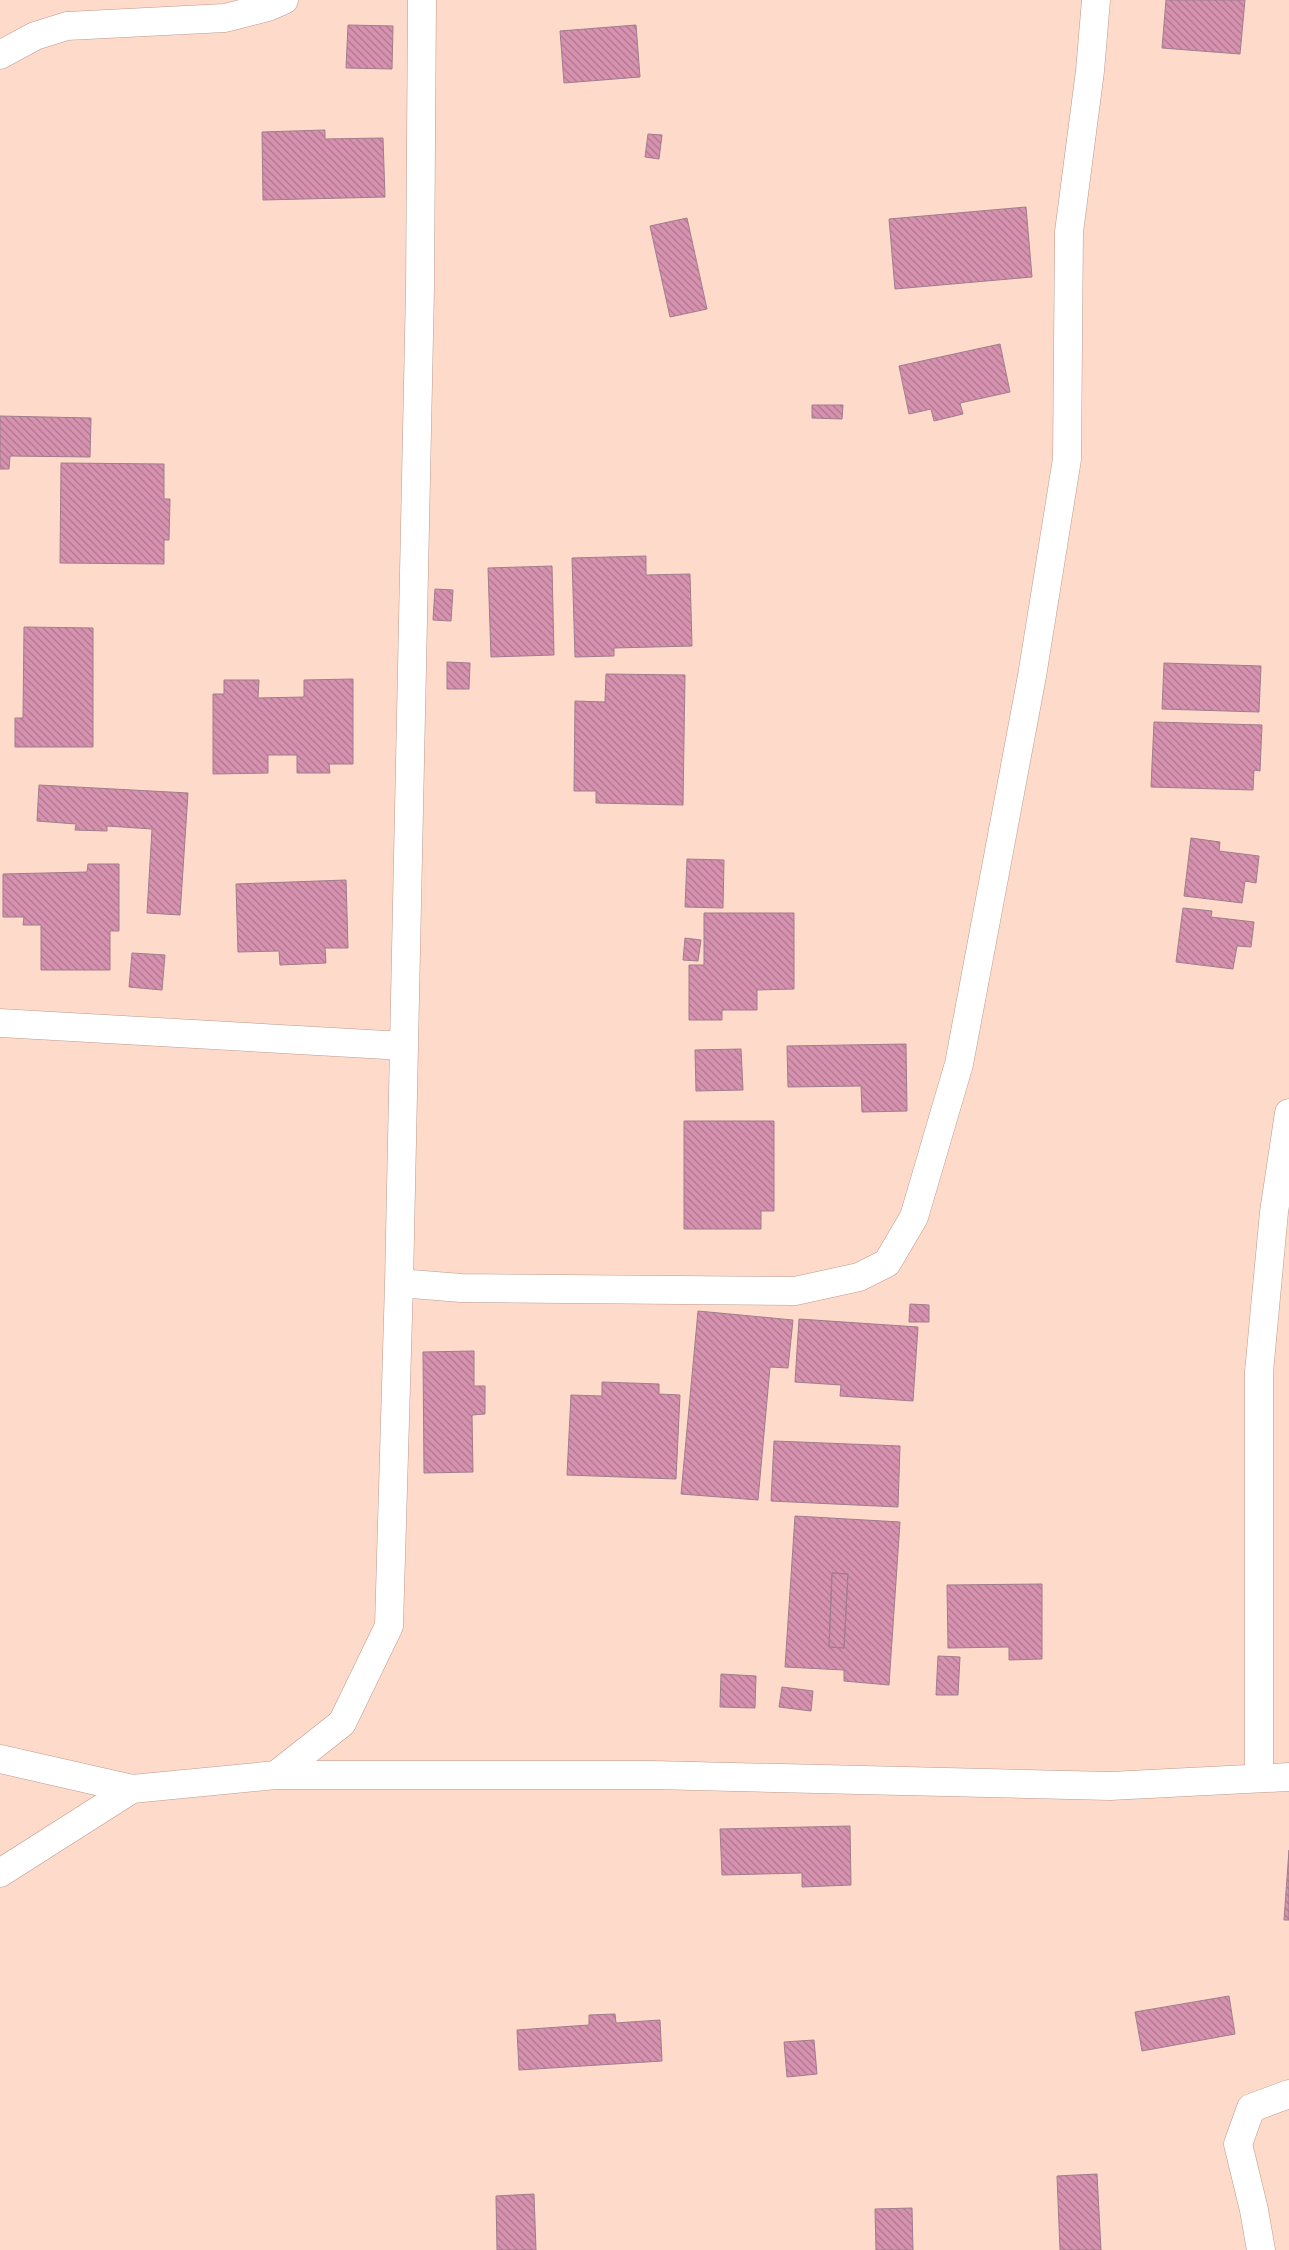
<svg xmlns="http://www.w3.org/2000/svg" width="1289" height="2250" viewBox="0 0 1289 2250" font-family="'Golos Text',sans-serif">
<defs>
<pattern id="building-back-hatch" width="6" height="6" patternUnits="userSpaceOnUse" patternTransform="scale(1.25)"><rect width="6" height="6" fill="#d792b0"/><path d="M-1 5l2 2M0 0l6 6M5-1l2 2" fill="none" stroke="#ad768d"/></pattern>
</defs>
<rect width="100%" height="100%" fill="#fedaca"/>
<path fill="url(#building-back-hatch)" stroke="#a07e8c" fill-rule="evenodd" d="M1166 0H1245L1240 54 1162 48Z
M348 25 393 26 392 69 346 68Z
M636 25 640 77 564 83 560 31Z
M325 130V139L383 138 385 197 263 200 262 132Z
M648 134 662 135 659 159 645 157Z
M1026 207 1032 277 895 289 889 219Z
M687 218 707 309 670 317 650 226Z
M1000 344 1010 392 960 403 963 414 934 421 931 409 909 414 899 366Z
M812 405H843L842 419 812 418Z
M0 416 91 418 90 457 10 456 9 469H0Z
M61 463 164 464V499H170L169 540H164V564L60 563Z
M646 556V575L690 574 692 646 614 648V656L575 657 572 558Z
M552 566 554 655 491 657 488 568Z
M435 589 453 590 451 621 433 620Z
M24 627 93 628V747H15V718H23Z
M447 662 470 663 469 689H447Z
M1164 663 1261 666 1259 712 1162 709Z
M606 674 685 675 683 805 596 803V791H574L575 701 605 702Z
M353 679V764H329L330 773H297V755H268V773L213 774V694H224V680H259L258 698 304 697V680Z
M1154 722 1262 725 1260 771 1254 770 1253 790 1151 787Z
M39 785 188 793 180 915 147 913 152 829 107 826V831L75 830 76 824 37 821Z
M1191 838 1220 842 1219 851 1259 856 1256 883 1245 881 1242 903 1184 896Z
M687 859 724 860 723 908 685 907Z
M88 864H119V931H110V970H41V925H23L24 917H3V874L87 872Z
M346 880 348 948H325L326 963 280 965 279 951 238 952 236 884Z
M1183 908 1212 911 1211 917 1254 922 1251 947 1237 946 1233 969 1176 962Z
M704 913H794V989L757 990V1010H722V1020H689V965H704Z
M685 938 701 940 698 961 683 960Z
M132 953 165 955 162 990 129 987Z
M906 1044 907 1111 862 1112 861 1086 788 1087 787 1046Z
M741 1049 743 1090 696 1091 695 1050Z
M684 1121H774V1211H761V1229H684Z
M910 1304 929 1305V1322H909Z
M698 1311 793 1320 788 1368 770 1367 758 1500 681 1494Z
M799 1319 918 1327 913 1401 840 1396 841 1385 795 1382Z
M474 1351V1386H485V1414L472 1415 473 1472 424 1473 423 1352Z
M602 1382 659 1384V1394L680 1395 676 1479 567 1475 571 1395 602 1396Z
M774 1441 900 1446 898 1507 771 1501Z
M795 1516 900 1522 889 1685 844 1681V1670L785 1667ZM832 1573 848 1574 844 1648 829 1647Z
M832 1573 848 1574 844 1648 829 1647Z
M1042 1584V1659L1009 1660V1647L948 1648 947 1585Z
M938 1656 960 1657 958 1695H936Z
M721 1674 756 1676 755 1708 720 1707Z
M782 1687 813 1691 811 1711 779 1707Z
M850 1826 851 1885 802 1887V1873L722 1875 720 1829Z
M1289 1850V1920H1284Z
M1229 1996 1235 2034 1142 2051 1135 2012Z
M615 2014 616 2023 660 2020 662 2061 519 2070 517 2030 589 2025V2015Z
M814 2040 817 2074 787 2077 784 2042Z
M1097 2174 1101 2250H1060L1057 2176Z
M534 2194 536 2250H497L496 2196Z
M912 2208 913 2250H876L875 2209Z"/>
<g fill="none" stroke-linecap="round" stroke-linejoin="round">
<g stroke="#bc9a8b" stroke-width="29">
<path id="street" d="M0 55 35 36 67 26 225 18 268 7 284 0
M0 1023 404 1046
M399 1283 461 1288 795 1291 859 1277 887 1263 914 1217 959 1064 1032 676 1067 459 1069 232 1090 71 1096 0
M0 1759 132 1789
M276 1775H653L1110 1786 1289 1777
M1259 1778V1372L1274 1212 1289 1113
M0 1873 132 1789 276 1775 342 1723 389 1626 399 1283 420 289 422 0
M1261 2250 1254 2210 1238 2144 1251 2108 1289 2094"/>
</g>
<use href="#street" stroke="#fff" stroke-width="28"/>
</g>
</svg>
